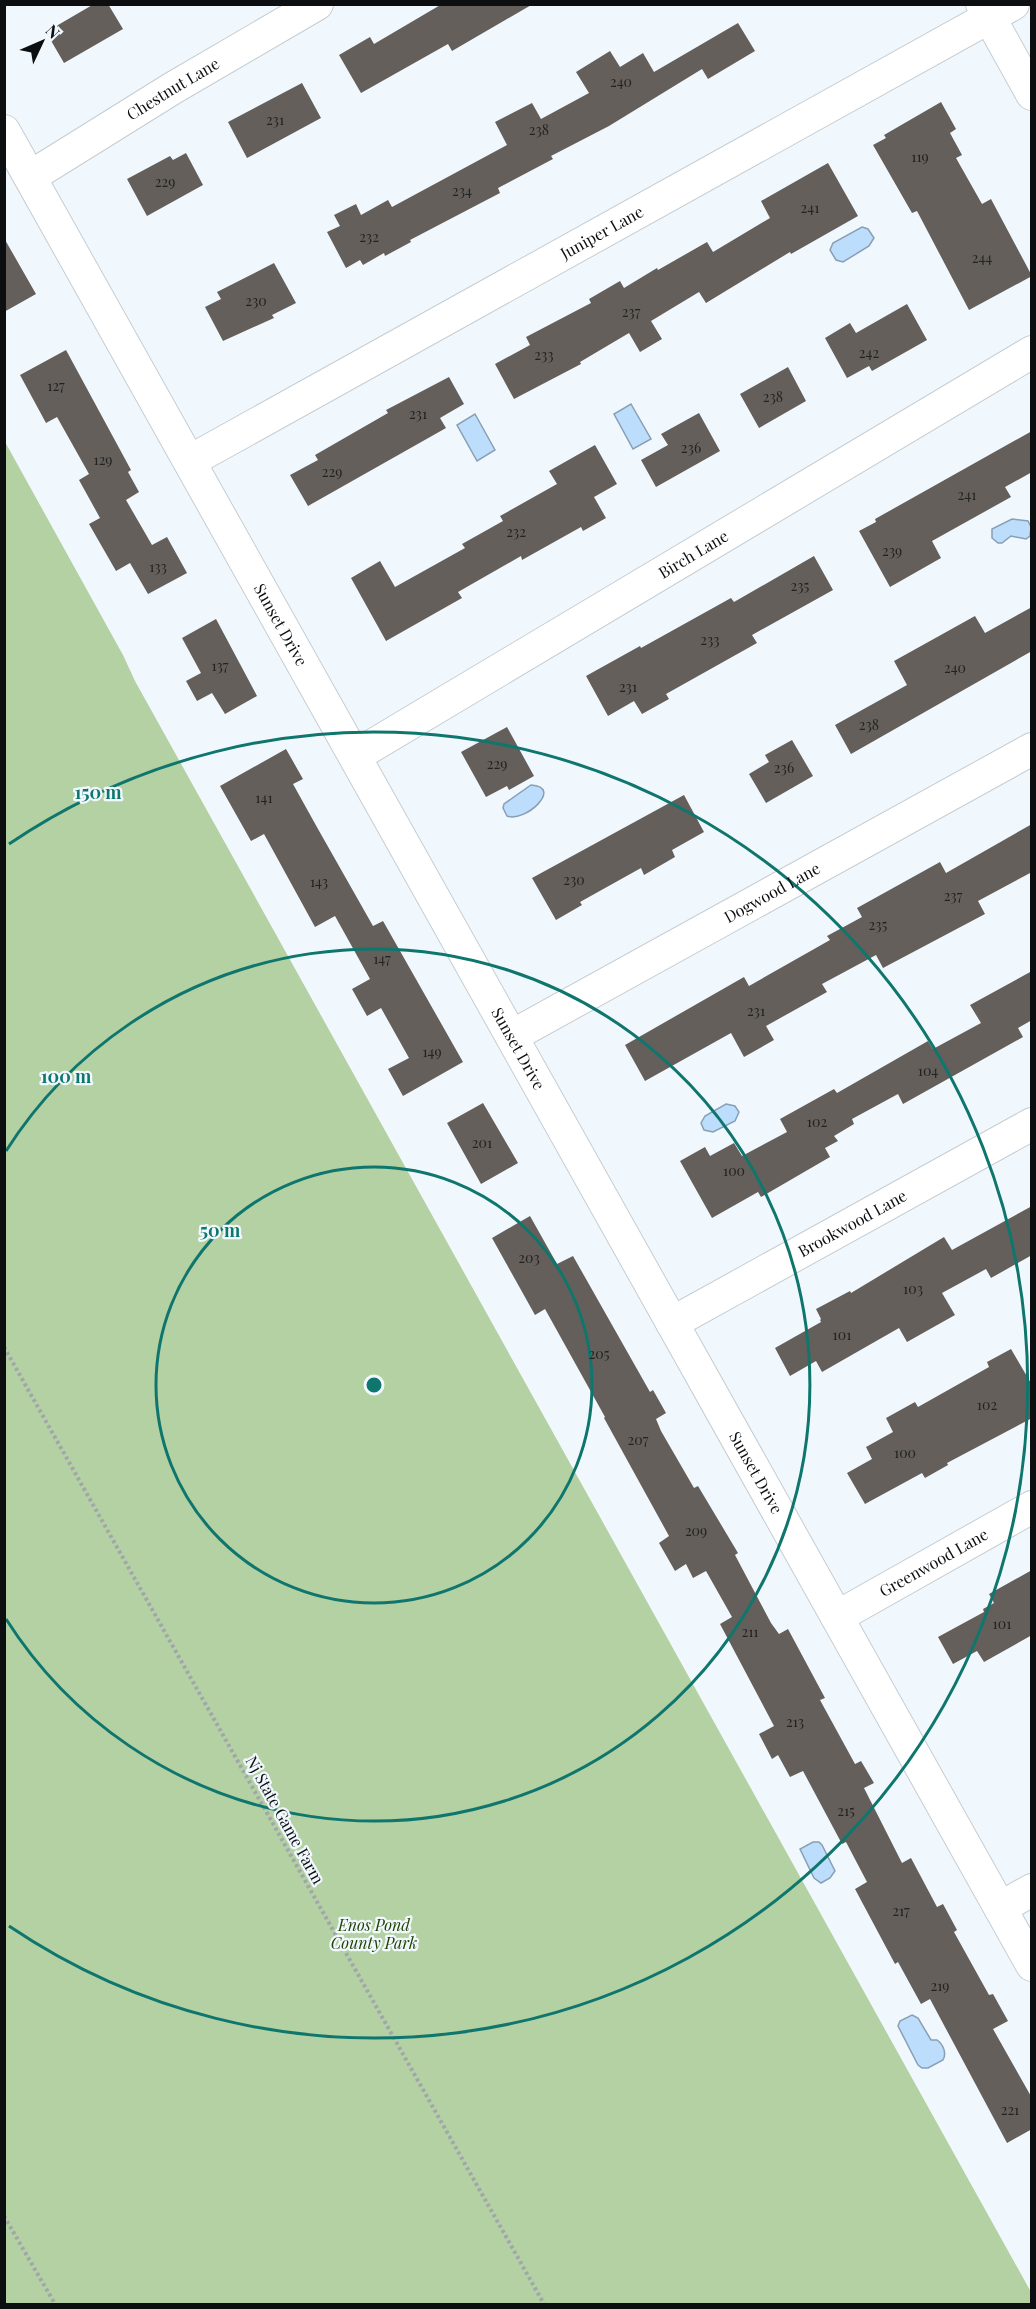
<svg xmlns="http://www.w3.org/2000/svg" width="1036" height="2309" viewBox="0 0 1036 2309" font-family="'Playfair Display',serif">
<rect width="100%" height="100%" fill="#f1f8fd"/>
<path fill="#b4d1a3" d="M4 440 123 655 135 681 1031 2292V2304H5Z"/>
<path fill="#bdddfc" stroke="#889fb5" stroke-width="1.5" d="M862 227 868 229 874 238 869 246 843 262 836 260 830 250 833 243Z
M631 404 651 439 633 449 614 414Z
M475 414 495 450 477 461 457 425Z
M1012 519 1028 521 1031 527 1030 536 1026 539 1011 536 1002 543H998L992 538V529Z
M531 785C564 787 525 823 507 816L503 808 504 804Z
M726 1104 735 1106 739 1112 735 1121 713 1132 704 1130 701 1123 705 1116Z
M813 1842H819L822 1845 835 1871 830 1878 821 1883 814 1878 800 1849Z
M912 2015 918 2018 931 2040H937C943 2044 947 2053 943 2060L928 2068H922L918 2065 898 2026 900 2021Z"/>
<path fill="#645f5a" d="M94 4H108L123 29 64 63 46 32Z
M442 4H533L452 51 448 44 361 93 339 55 370 37 374 44Z
M738 23 755 51 708 79 702 69 609 126 551 156 553 159 498 188 500 193 410 240 411 242 385 256 384 253 363 265 360 260 346 268 327 232 340 226 334 215 356 204 361 215 388 200 392 207 507 145 495 122 532 103 541 119 589 93 576 72 610 51 620 67 643 53 654 72Z
M302 83 321 118 247 158 228 122Z
M941 102 956 129 950 133 962 155 956 158 982 204 991 199 1032 276 969 310 917 211 912 213 873 145 886 138 884 135Z
M186 153 203 185 147 216 127 179 170 156 173 160Z
M828 163 858 216 791 254 790 252 706 303 699 292 651 321 662 339 640 352 629 333 580 362 581 364 514 399 495 364 530 345 526 337 591 303 589 299 620 281 624 288 657 268 658 270 707 242 713 252 770 218 761 201Z
M4 238 36 294 4 312Z
M274 263 296 303 272 315 274 318 223 341 205 307 221 299 217 292Z
M907 304 927 340 872 371 869 366 847 378 825 338 850 323 856 333Z
M66 350 131 470 128 472 139 492 126 500 152 545 167 537 187 573 148 594 130 563 116 571 89 524 100 518 79 480 89 474 57 417 46 423 20 375Z
M788 367 806 401 759 428 740 394Z
M449 377 464 404 440 418 446 428 308 506 290 475 318 460 315 455 388 413 386 410Z
M699 413 720 451 656 487 641 460 668 445 661 434Z
M1032 431V472L1005 487 1011 497 932 541 941 558 890 587 859 531 876 522 875 519Z
M595 445 617 484 594 497 606 518 583 531 581 527 522 560 521 556 458 592 462 598 386 641 351 578 380 561 395 587 465 548 462 544 503 521 500 516 557 484 549 471Z
M814 556 833 590 752 635 757 643 666 694 669 699 642 714 634 701 608 716 586 676 640 646 641 648 731 598 734 602Z
M1032 607V651L851 754 835 725 907 685 894 661 975 616 985 633Z
M216 619 257 696 225 714 212 693 197 701 186 681 201 673 182 638Z
M507 727 534 776 509 790 507 786 486 797 461 752Z
M792 740 813 776 766 803 749 774 769 762 765 755Z
M286 749 303 779 293 784 318 829 373 926 383 921 463 1062 403 1096 388 1069 409 1058 381 1008 367 1016 352 989 370 979 335 916 315 927 264 834 251 841 220 786Z
M684 795 704 832 672 850 675 857 644 875 641 868 580 902 582 905 556 920 532 878Z
M1032 824V872L978 901 985 914 883 968 876 955 822 984 827 992 766 1026 774 1040 744 1057 731 1033 645 1081 625 1045 744 977 749 986 830 940 827 936 862 917 857 908 940 862 946 873Z
M1032 971V1020L1018 1028 1023 1037 903 1104 898 1094 852 1119 854 1124 834 1136 838 1141 825 1148 830 1157 761 1197 758 1192 712 1218 680 1161 705 1147 710 1156 734 1143 742 1156 787 1132 780 1119 834 1089 837 1093 928 1041 933 1049 981 1023 970 1005Z
M483 1103 518 1163 481 1184 447 1123Z
M1032 1206V1255L991 1278 986 1269 942 1293 955 1315 907 1342 899 1328 822 1372 816 1361 790 1376 775 1348 821 1322 820 1320 821 1319 816 1309 850 1291 851 1293 944 1237 952 1250Z
M530 1216 557 1264 573 1256 650 1392 653 1390 666 1413 656 1419 661 1431 694 1488 698 1486 738 1553 735 1555 771 1623 779 1634 788 1629 825 1698 820 1700 855 1764 861 1761 874 1783 864 1788 902 1863 911 1858 937 1907 943 1904 957 1930 954 1932 989 1995 993 1994 1008 2021 993 2029 1032 2098V2129L1007 2143 930 1999 921 2004 898 1962 895 1964 855 1889 867 1882 846 1842 842 1844 803 1771 790 1777 778 1755 772 1759 759 1734 774 1726 720 1624 732 1617 706 1571 693 1578 686 1564 675 1571 659 1543 669 1536 604 1418 605 1417 545 1309 535 1315 492 1238Z
M1011 1349 1032 1385V1418L947 1463 948 1465 925 1478 922 1473 865 1504 847 1473 872 1459 866 1447 893 1432 886 1418 915 1402 918 1407 989 1367 987 1362Z
M1032 1570V1635L984 1662 977 1651 953 1664 938 1637 984 1612 983 1609 994 1603 989 1594Z"/>
<g fill="none" stroke-linecap="round" stroke-linejoin="round">
<g stroke="#c6cdd2" stroke-width="34">
<g id="street">
<path d="M982 4 1032 94"/>
<path id="s1" d="M4 131 1032 1965"/>
<path id="s2" d="M30 177 173 88 317 4"/>
<path id="s3" d="M190 461 1013 4"/>
<path id="s4" d="M355 756 1032 352"/>
<path id="s5" d="M512 1036 1032 749"/>
<path id="s6" d="M672 1323 1032 1124"/>
<path id="s7" d="M837 1617 1032 1507"/>
<path d="M1000 1908 1032 1890"/>
</g>
</g>
<path stroke="#a1a6aa" stroke-width="4" stroke-dasharray="3 3" stroke-linecap="butt" d="M4 1347 544 2304
M4 2216 55 2304"/>
<use href="#street" stroke="#fff" stroke-width="32"/>
</g>
<g fill="none" stroke="#0f766e" stroke-width="3">
<circle cx="374" cy="1385" r="218"/>
<path d="M6 1151A436 436 0 1 1 6 1619"/>
<path d="M9 844A653 653 0 1 1 9 1926"/>
</g>
<g text-anchor="middle" stroke-width="4.5" stroke-linejoin="round" paint-order="stroke">
<g font-size="14" fill="#222">
<text x="621" y="87">240</text>
<text x="275" y="125">231</text>
<text x="539" y="135">238</text>
<text x="920" y="162">119</text>
<text x="165" y="187">229</text>
<text x="462" y="196">234</text>
<text x="810" y="213">241</text>
<text x="369" y="242">232</text>
<text x="982" y="263">244</text>
<text x="256" y="306">230</text>
<text x="631" y="317">237</text>
<text x="869" y="358">242</text>
<text x="544" y="360">233</text>
<text x="56" y="391">127</text>
<text x="773" y="402">238</text>
<text x="418" y="419">231</text>
<text x="691" y="453">236</text>
<text x="103" y="465">129</text>
<text x="332" y="477">229</text>
<text x="967" y="500">241</text>
<text x="516" y="537">232</text>
<text x="892" y="556">239</text>
<text x="158" y="572">133</text>
<text x="800" y="591">235</text>
<text x="710" y="645">233</text>
<text x="220" y="671">137</text>
<text x="955" y="673">240</text>
<text x="628" y="692">231</text>
<text x="869" y="730">238</text>
<text x="497" y="769">229</text>
<text x="784" y="773">236</text>
<text x="264" y="803">141</text>
<text x="574" y="885">230</text>
<text x="319" y="887">143</text>
<text x="953" y="901">237</text>
<text x="878" y="930">235</text>
<text x="382" y="964">147</text>
<text x="756" y="1016">231</text>
<text x="432" y="1057">149</text>
<text x="928" y="1076">104</text>
<text x="817" y="1127">102</text>
<text x="482" y="1148">201</text>
<text x="734" y="1176">100</text>
<text x="529" y="1263">203</text>
<text x="913" y="1294">103</text>
<text x="842" y="1340">101</text>
<text x="599" y="1359">205</text>
<text x="987" y="1410">102</text>
<text x="638" y="1445">207</text>
<text x="905" y="1458">100</text>
<text x="696" y="1536">209</text>
<text x="1002" y="1629">101</text>
<text x="750" y="1637">211</text>
<text x="795" y="1727">213</text>
<text x="846" y="1816">215</text>
<text x="901" y="1916">217</text>
<text x="940" y="1991">219</text>
<text x="1010" y="2115">221</text>
</g>
<g font-size="16" fill="#0c0e10" stroke="#f1f8fd">
<text dy="6" stroke="none"><textPath href="#s2" startOffset="168">Chestnut Lane</textPath></text>
<text dy="6" stroke="none"><textPath href="#s3" startOffset="471">Juniper Lane</textPath></text>
<text dy="6" stroke="none"><textPath href="#s4" startOffset="394">Birch Lane</textPath></text>
<text dy="6" stroke="none"><textPath href="#s1" startOffset="566">Sunset Drive</textPath></text>
<text dy="6" stroke="none"><textPath href="#s5" startOffset="297">Dogwood Lane</textPath></text>
<text dy="6" stroke="none"><textPath href="#s1" startOffset="1052">Sunset Drive</textPath></text>
<text dy="6" stroke="none"><textPath href="#s6" startOffset="206">Brookwood Lane</textPath></text>
<text dy="6" stroke="none"><textPath href="#s1" startOffset="1538">Sunset Drive</textPath></text>
<text dy="6" stroke="none"><textPath href="#s7" startOffset="111">Greenwood Lane</textPath></text>
<text transform="translate(285 1820) rotate(61)" y="6">Nj State Game Farm</text>
</g>
<g font-size="16" font-style="italic" fill="#204200" stroke="#f1f8fd">
<text x="374" y="1931">Enos Pond<tspan x="374" dy="18">County Park</tspan></text>
</g>
</g>
<circle cx="374" cy="1385" r="9" fill="#0f766e" stroke="#f1f8fd" stroke-width="3"/>
<g font-size="18" text-anchor="middle" font-weight="bold" fill="#0f766e" stroke="#f1f8fd" stroke-width="4.5" stroke-linejoin="round" paint-order="stroke">
<text x="98" y="799">150 m</text>
<text x="66" y="1083">100 m</text>
<text x="220" y="1237">50 m</text>
</g>
<rect width="1036" height="2309" fill="none" stroke="#0c0e10" stroke-width="12"/>
<g transform="translate(42 42) rotate(46)" stroke="#f1f8fd" stroke-width="4.5" paint-order="stroke">
<path d="M0-4.5L10 22L0 15L-10 22Z" fill="#0c0e10"/>
<text y="-9" font-size="16" font-weight="bold" text-anchor="middle" fill="#0c0e10">N</text>
</g>
</svg>
